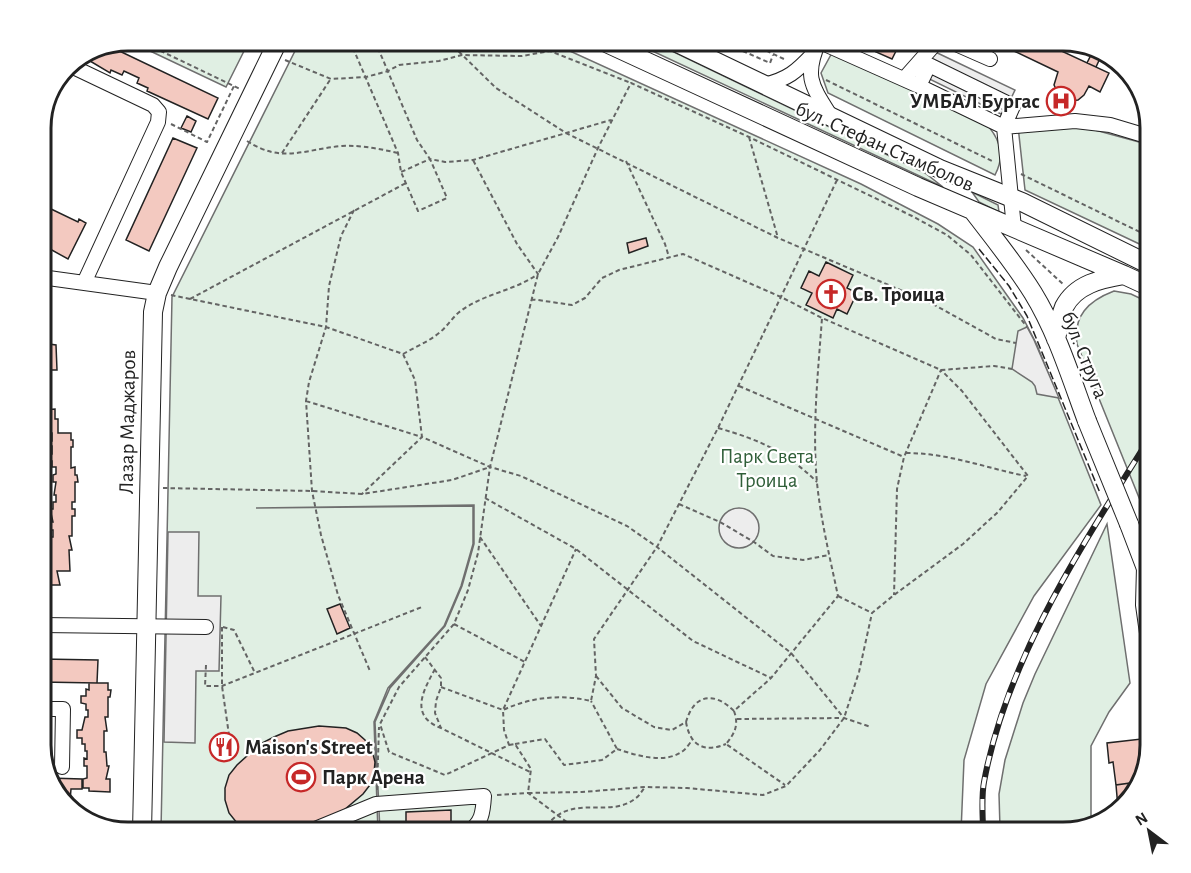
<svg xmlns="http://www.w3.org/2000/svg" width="1191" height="873" viewBox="0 0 1191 873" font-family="'Alegreya Sans',sans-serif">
<rect width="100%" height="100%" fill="#fff"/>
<path fill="#e0efe3" stroke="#6f6f6f" stroke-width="1.5" d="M129 41H249L226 87Z
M300 41H548L861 184 938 224 973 247 1023 318 1037 345 1101 505 1034 596 986 684 964 760 961 832H380L375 722 390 688 445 626 462 586 474 544V505L256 508 473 506V544L461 586 444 626 388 688 374 722 378 832H164L161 830 172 297Z
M631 41H651L925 173 943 187Z
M833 51 989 127C1002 143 1004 158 995 175L828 93 821 73Z
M1029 122 1095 130 1150 145V249L1025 190 1018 126Z
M972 192 998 205 999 212 979 202Z
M1114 291 1131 294 1150 303V506L1144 510 1077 344C1073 316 1088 301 1114 291Z
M1107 524 1130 683 1109 712 1091 746V822L1000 828 999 794 1005 760 1023 703 1035 674Z"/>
<path fill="#ededed" stroke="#6f6f6f" stroke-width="1.5" d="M927 48 1015 90 1003 115 915 72Z
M1027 327 1034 340 1059 398 1037 394 1035 386 1032 382 1012 369 1018 331Z
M719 528a20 20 0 1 1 40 0a20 20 0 1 1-40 0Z
M168 532H199L198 596H221L219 671H196L195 743 164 742Z"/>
<path fill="#f3c9c0" stroke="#222" stroke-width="1.5" d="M882 41H901L892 59 876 52Z
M994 41H1022L1016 52 995 42 993 43Z
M1022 41H1040L1109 73 1100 92 1089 86 1084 95 1078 100 1069 101 1060 97 1054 85 1058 72 1016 52Z
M111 47 218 98 208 119 147 91 148 88 137 83 139 78 124 71 122 75 111 70 110 73 85 58Z
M1093 51 1102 54 1096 67 1087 63Z
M187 116 196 121 191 132 181 128Z
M173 138 197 148 149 251 126 240Z
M41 148 47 151 41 162Z
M49 208 78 222 79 219 86 223 68 259 41 244V221L42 222Z
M646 238 648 246 629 253 627 243Z
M826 262 853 275 847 288 857 293 847 314 837 309 833 318 806 305 812 293 801 288 809 271 819 276Z
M41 343 56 345 57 370H41Z
M41 406 42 410 55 409V419H58V433H71V440H73V447H71V468L75 467V475H77L78 482H75V502H72V509H75V516H72V536H69L72 550H69L70 571H57L60 585H50L51 599H41V573V576H47V570H49L47 557H50V551H47V544H50V537H53V530H50V522H53L50 509H53V502H56V495H54L56 482H53V475L56 474V467H52V461H49V454H52V446H49V441H52V433H49V429H42L41 432Z
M340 604 350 628 337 634 327 609Z
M41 659 98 660 97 683 41 682Z
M89 683H108V690H111L110 697H108V717H105L107 731H104V752H106L107 766H109L106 779H110V792L89 791V788H83V779L87 778V766H84V758L87 759V751H85V744H82V738H77V730H82L85 717H88V710H86V704L81 703V696H86V689L89 690Z
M319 726 346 728 357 733 365 740 372 750 375 762 374 773 370 785 363 794 338 815 309 829 293 832H257L248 830 237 823 229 813 225 800V788L229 775 237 765 260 744 274 737 288 731Z
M1150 738V745L1138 782 1116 785 1113 762 1109 763 1107 743Z
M49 778 82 779V789H71L70 801H63L52 788Z
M1138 782 1133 798 1118 808 1116 785Z
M451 810V822L406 824V812Z"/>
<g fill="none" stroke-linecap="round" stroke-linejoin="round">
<g stroke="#222" stroke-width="16">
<path id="minor" d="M818 41 919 86 1004 127 1075 121 1110 125 1150 137
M819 41C804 76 811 85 830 115
M949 41 990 59
M69 65 153 105 159 112 158 122 84 283
M904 79 935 44 943 41
M764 85C788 79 796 72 813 54
M919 86 929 65 1013 106 1004 127 1014 228
M41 277 157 293
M1144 567 1143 605 1150 654
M41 625 206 627
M1150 699 1148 716 1150 742
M41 709H63L62 767
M308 832 376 804 484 796C483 812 482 824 467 832
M509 832 524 830 527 832"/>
</g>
<g stroke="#222" stroke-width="20">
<path id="major" d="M602 41 918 187 1124 275 1150 287
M673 41 940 169 1022 202 1150 265
M973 211C993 237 1015 264 1033 293 1057 332 1071 378 1087 421
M1056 339C1058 329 1060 317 1064 307 1076 284 1101 279 1124 275
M1129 524 1150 579
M142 832 153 312 157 293 168 267 278 41"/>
</g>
<path stroke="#646464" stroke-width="2" stroke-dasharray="4.5 3" stroke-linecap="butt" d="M140 41 240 89
M350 41 398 153 401 172 418 211 447 198 430 159 401 172
M375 41 417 140 430 159 445 162 473 160 611 120
M448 41 496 88 566 133 778 238 931 303 996 339 1016 343
M525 41 550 51
M739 41 736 48 770 63 773 55
M746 41 786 60
M285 60 331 79 366 77 388 71 399 65 439 61 462 55 522 56 550 51 631 83
M826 80 994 162
M171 124 207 142 234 86
M749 137 778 238
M247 141C282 164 305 149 342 146 362 145 380 149 398 153
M282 153 330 80
M626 161 665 244 669 257
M1021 174 1150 237
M837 180 718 428 657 547 594 639 596 676 591 701C561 694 531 697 503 710L504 730 509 745 445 775 389 752 380 724 399 687 454 624 468 590 478 553 490 467 538 274 558 237 598 148 631 83 749 137 912 216 947 235 971 255 1027 327
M354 210 341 236 329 286 326 327 309 382 306 401 312 491 321 535 338 595 370 671
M1026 250 1064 285
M171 295 326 327 403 354 415 380 422 437 490 467 521 476 627 526 657 547 791 653 844 718 871 727
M190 299 406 183
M531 299 572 305 585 298 602 278 619 270 683 254 781 297 822 318 941 370 994 366 1012 369
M403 354C415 347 428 342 439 333 448 326 453 316 462 310 486 293 514 291 538 274L517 244 473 160
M739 386 904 457
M306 401 422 437 362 494
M718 428C760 440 785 451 817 482
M906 453C948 453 986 468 1026 476
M163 488 312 491 362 494 452 480 490 467
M485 498 576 549 693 641 771 678
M679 504 720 522 754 542 773 556 803 560 829 555
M480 537 541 626
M838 596 872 613
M454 624 525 662
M222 627V686L229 735
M223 627 234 630 255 673
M425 657 441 678V687L436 701 435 713 441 728 530 772
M206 665 205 686H222L422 607
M435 669C423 691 409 716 441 728
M596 676 622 708 654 727 672 730 686 722C694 694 714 691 734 711L771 678 838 596C830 558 821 521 817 483 812 428 818 373 822 318
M441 687 503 710 576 549
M734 711C739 725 735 733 726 744L785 785
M737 719 842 718
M686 722C690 746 705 753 726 744
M515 744 545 739 564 765 602 760 617 749 591 701
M509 745 515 744 531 769 528 793 582 792 645 787 687 788 763 795 786 786 820 750 844 718 859 672 872 613 894 595 963 544 998 512 1028 476 962 391 941 370 904 457 897 489 894 595
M617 749C636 755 664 765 683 751 686 749 690 743 692 740
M377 790 379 727
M497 795 528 793 580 832"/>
<use href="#minor" stroke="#fff" stroke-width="14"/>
<use href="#major" stroke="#fff" stroke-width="18"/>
<g stroke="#222" stroke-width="6">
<path id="rail" d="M983 832C983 816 981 798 984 782 1007 657 1084 543 1150 437"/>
</g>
<use href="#rail" stroke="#fff" stroke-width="4" stroke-dasharray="11" stroke-linecap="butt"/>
<g stroke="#222" stroke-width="20" stroke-linecap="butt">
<path id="major-bridge" d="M1087 421 1129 524"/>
</g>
<path stroke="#646464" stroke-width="2" stroke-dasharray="4.5 3" stroke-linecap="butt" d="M542 832C569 789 608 821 636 798 639 796 642 791 645 787"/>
<use href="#major-bridge" stroke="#fff" stroke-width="18"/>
<path stroke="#222" stroke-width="1.5" stroke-dasharray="8 3" stroke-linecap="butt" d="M979 249 1009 286 1027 316 1100 493"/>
</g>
<defs>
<g id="hospital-ring" transform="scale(1.5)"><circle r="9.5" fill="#fff" stroke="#c62828" stroke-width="1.5"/><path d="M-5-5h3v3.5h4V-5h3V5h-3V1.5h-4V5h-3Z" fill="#c62828"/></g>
<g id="church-ring" transform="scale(1.5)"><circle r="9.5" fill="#fff" stroke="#c62828" stroke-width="1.5"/><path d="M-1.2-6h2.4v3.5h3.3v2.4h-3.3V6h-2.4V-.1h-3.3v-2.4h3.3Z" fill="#c62828"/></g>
<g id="restaurant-ring" transform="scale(1.5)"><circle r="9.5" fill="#fff" stroke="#c62828" stroke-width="1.5"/><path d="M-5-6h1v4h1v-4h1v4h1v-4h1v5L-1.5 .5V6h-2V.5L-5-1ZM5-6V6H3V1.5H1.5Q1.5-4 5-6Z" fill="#c62828"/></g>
<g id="stadium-ring" transform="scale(1.5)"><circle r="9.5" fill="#fff" stroke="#c62828" stroke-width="1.5"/><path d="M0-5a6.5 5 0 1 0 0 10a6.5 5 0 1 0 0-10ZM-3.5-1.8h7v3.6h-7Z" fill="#c62828"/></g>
</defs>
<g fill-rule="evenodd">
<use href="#hospital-ring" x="1061" y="101"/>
<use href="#church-ring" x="831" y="294"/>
<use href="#restaurant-ring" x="224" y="747"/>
<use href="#stadium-ring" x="301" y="777"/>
</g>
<g text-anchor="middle" stroke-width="4.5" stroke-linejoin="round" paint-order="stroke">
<g font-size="21" font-weight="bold" fill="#222" stroke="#fff" text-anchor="start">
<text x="1040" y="108" text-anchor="end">УМБАЛ Бургас</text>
<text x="852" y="301">Св. Троица</text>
<text x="245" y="754">Maison's Street</text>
<text x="322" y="784">Парк Арена</text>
</g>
<g font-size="21" fill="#222" stroke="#fff">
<text transform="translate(885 146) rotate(24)" y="7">бул. Стефан Стамболов</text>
<text transform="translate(1085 355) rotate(68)" y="7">бул. Струга</text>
<text transform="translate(127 422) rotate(-89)" y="7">Лазар Маджаров</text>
</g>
<g font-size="21" fill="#2f5e38" stroke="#fff">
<text x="767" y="463">Парк Света<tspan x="767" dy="24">Троица</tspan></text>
</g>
</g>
<path d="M0 0H1191V873H0ZM128 51H1063A77 77 0 0 1 1140 128V745A77 77 0 0 1 1063 822H128A77 77 0 0 1 51 745V128A77 77 0 0 1 128 51Z" fill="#fff" fill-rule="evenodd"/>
<path fill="none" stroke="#222" stroke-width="3" d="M128 51H1063A77 77 0 0 1 1140 128V745A77 77 0 0 1 1063 822H128A77 77 0 0 1 51 745V128A77 77 0 0 1 128 51Z"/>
<g transform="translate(1149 831) rotate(328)" stroke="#ffffff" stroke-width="4.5" paint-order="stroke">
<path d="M0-4.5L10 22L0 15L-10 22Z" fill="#222222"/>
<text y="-9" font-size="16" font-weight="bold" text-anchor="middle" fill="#222222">N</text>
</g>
</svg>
